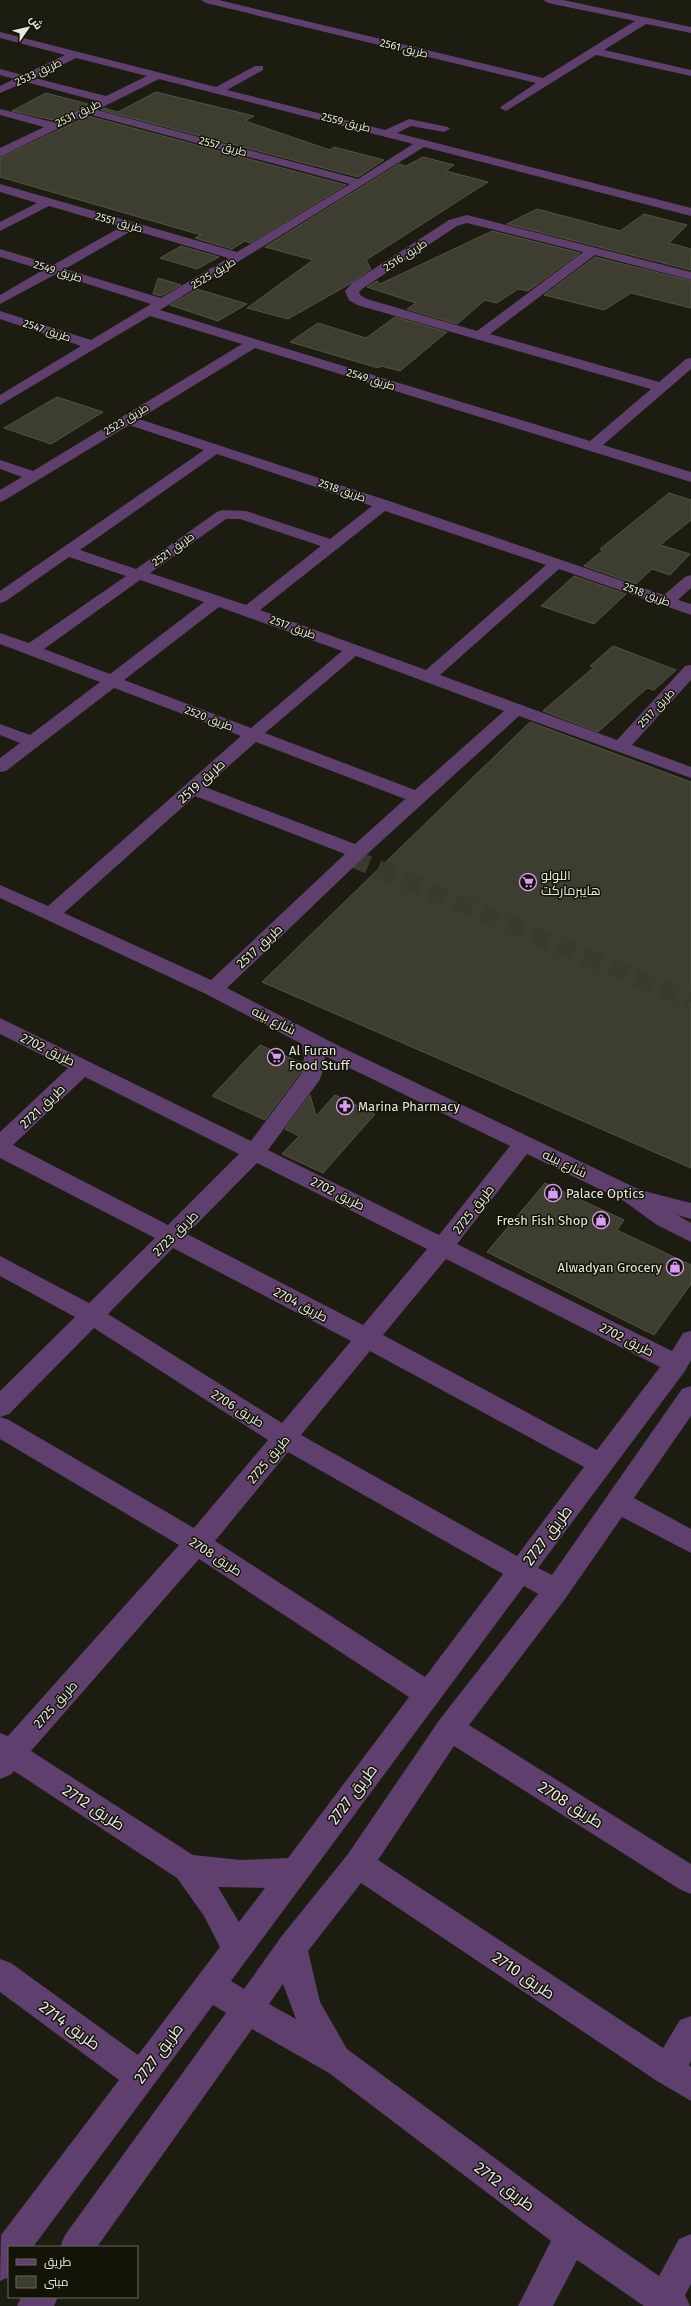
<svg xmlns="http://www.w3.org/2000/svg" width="691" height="2306" viewBox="0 0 691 2306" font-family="'Fira Sans',Cairo,sans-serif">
<rect width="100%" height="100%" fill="#1c1d10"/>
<path fill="#3d3e30" stroke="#515344" d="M156 92 254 116 245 121 330 150 334 147 384 160 358 177 101 110 104 108 118 112Z
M46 93 88 104 53 120 12 111Z
M88 116 346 185 250 243 245 241 232 249 195 238 201 235 0 177V158Z
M423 157 454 165 446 171 488 182 366 260 371 269 348 285 288 319 247 308 313 260 265 247 399 164 406 166Z
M537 209 620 231 644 214 687 225 669 243 691 249V270L507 224Z
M492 231 580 253 528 291 518 289 497 303 485 300 457 324 407 309 416 303 367 287 377 281 380 284Z
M181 246 219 257 197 269 160 258Z
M595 257 691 281V308L631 293 604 310 544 295Z
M158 278 181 285 161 296 153 294Z
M197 289 247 304 218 321 170 305Z
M395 317 447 332 400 371 381 366 378 368 290 342 318 323 366 338Z
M57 397 103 412 51 444 4 428Z
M669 493 691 500V520L660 545 690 554 670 575 652 569 636 584 584 566 603 550 600 549Z
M574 576 626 594 594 624 541 606Z
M613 646 676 670 654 690 647 688 598 732 543 711 594 667 590 666Z
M530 722 691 782V1168L262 982Z
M260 1045 302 1063 300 1073 265 1120 212 1096Z
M310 1095 316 1116 335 1095 375 1114 323 1173 282 1154 299 1136 285 1129Z
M545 1183 624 1220 617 1230 691 1265V1284L654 1335 487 1252Z"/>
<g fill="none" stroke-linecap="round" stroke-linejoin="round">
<path stroke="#3a3b2f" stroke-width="18" stroke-dasharray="18 10" stroke-linecap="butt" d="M352 858 691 1001"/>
<path fill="#5f3f6d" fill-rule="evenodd" d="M201 0H219L543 78 635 21 548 3 543 0H563L691 27V33L646 24 604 50 691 70V76L596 55 506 111 500 108 502 106 536 83 206 3Z
M0 32 216 87 255 66H263V70L227 90 385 130 409 119 448 127 450 129 444 132 411 126 397 133 691 208V216L424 147 160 310 590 441 651 389 357 305 349 300 345 291 352 283 449 220 467 215 691 272V280L595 255 490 334 659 382 686 359 691 358V369L603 445 691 472V482L255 348 139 419 389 501 664 595 685 577 691 575V588L678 600 691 604V615L559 569 440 675 617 740 685 666 691 665V680L632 745 691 767V778L519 716 365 856 227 988 341 1047 640 1190 691 1203V1219L677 1215 691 1223V1242L657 1225 624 1201 527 1154 457 1244 672 1351 683 1333 691 1331V1360L685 1371 538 1568 552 1575 682 1389 691 1386V1416L634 1498 691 1529V1553L622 1517 565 1599 469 1725 691 1864V1894L681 1890 454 1746 378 1860 663 2048 680 2020 691 2016V2061L689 2065 691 2067V2101L657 2081 361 1883 308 1951 320 2002 347 2049 584 2224 659 2276 679 2239 691 2234V2284L685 2295 690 2306H644L577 2260 553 2306H518L551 2241 329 2073 252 2029 97 2247H60L65 2235 226 2013 213 2005 33 2247H9V2277L0 2281 1 2235 119 2080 0 1992V1959L11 1963 138 2055 220 1947 204 1916 177 1878 14 1771 10 1775 0 1779V1733L8 1736 179 1545 0 1439V1417L9 1420 194 1528 268 1440 94 1328 9 1414 0 1417V1391L75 1317 0 1276V1256L89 1303 155 1238 0 1158V1132L68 1068 0 1034V1018L251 1141 301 1074 304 1058 302 1044 206 994 0 898V885L48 906 241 736 114 688 6 771 0 772V758L20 743 0 735V724L30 735 100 682 0 644V633L29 643 126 576 69 557 6 601 0 603V591L204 450 129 425 5 500 0 502V490L22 477 0 469V460L33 471 242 344 150 316 0 405V395L81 346 0 319V311L91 340 151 304 56 274 0 304V295L43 270 0 257V249L53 265 121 227 49 206 0 231V222L37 203 0 192V184L237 252 350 184 88 114 0 157V148L44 127 0 115V109L53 122 97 101 26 82 0 93V86L14 79 0 75V69L23 75 65 55 0 38ZM76 58 147 76 106 96 35 78ZM159 79 413 144 358 179 97 110ZM467 223 583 252 477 331 367 299 360 295 359 292 362 289 457 226ZM133 230 228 258 161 298 65 269ZM217 454 372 506 330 539 246 511 222 510 217 512 136 569 80 550ZM385 511 546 565 426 670 260 610ZM226 519H240L321 546 246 605 150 573ZM140 580 204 602 110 674 44 649ZM219 607 342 651 251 728 124 680ZM356 656 504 711 415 790 265 733ZM256 742 405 799 355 844 205 787ZM195 796 345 854 211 980 64 913ZM325 1056 510 1146 439 1235 268 1150 319 1081 323 1071ZM85 1077 239 1154 168 1225 13 1145ZM257 1163 427 1249 363 1325 187 1234ZM173 1248 351 1341 282 1423 108 1314ZM446 1259 660 1367 597 1450 383 1335ZM370 1351 584 1467 517 1556 301 1435ZM288 1452 503 1574 425 1677 215 1541ZM199 1559 409 1697 288 1858 241 1860 193 1855 31 1751ZM524 1586 538 1594 440 1719 348 1854 281 1937 244 1989 231 1981ZM218 1887 265 1888 239 1922ZM283 1984 296 2019 269 2004Z
M21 2297H58L54 2306H17Z"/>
</g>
<defs>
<g id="supermarket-ring" transform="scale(0.9)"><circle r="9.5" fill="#131407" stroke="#da9af6" stroke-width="1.5"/><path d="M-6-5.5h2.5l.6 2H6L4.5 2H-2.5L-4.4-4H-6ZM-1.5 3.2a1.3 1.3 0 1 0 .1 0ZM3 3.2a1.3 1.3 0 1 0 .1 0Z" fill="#da9af6"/></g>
<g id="pharmacy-ring" transform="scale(0.9)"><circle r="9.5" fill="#131407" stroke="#da9af6" stroke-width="1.5"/><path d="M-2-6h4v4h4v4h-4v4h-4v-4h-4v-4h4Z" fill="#da9af6"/></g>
<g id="shop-ring" transform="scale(0.9)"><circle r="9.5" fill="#131407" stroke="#da9af6" stroke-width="1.5"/><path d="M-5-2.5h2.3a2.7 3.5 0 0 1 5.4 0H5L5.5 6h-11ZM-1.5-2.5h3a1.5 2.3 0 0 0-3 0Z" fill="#da9af6"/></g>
</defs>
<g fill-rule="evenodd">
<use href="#supermarket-ring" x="528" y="882"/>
<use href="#supermarket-ring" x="276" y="1057"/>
<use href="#pharmacy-ring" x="345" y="1106"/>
<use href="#shop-ring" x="553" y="1193"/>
<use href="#shop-ring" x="601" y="1220"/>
<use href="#shop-ring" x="675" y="1267"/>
</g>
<g text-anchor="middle" stroke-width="3" stroke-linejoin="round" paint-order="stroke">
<g font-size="11" fill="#e7e8df" stroke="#131407">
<text transform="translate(404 48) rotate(14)" y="4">طريق 2561</text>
<text transform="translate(38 72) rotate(-25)" y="4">طريق 2533</text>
<text transform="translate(78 113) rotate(-26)" y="4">طريق 2531</text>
<text transform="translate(346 122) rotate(14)" y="4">طريق 2559</text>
<text transform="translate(223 146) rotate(15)" y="4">طريق 2557</text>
<text transform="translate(119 222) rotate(16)" y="4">طريق 2551</text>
<text transform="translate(405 255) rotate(-33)" y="4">طريق 2516</text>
<text transform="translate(58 271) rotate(17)" y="4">طريق 2549</text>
<text transform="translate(213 273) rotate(-31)" y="4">طريق 2525</text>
<text transform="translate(47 330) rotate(18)" y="4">طريق 2547</text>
<text transform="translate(371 379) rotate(17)" y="4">طريق 2549</text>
<text transform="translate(126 419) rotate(-31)" y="4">طريق 2523</text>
<text transform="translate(342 490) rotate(19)" y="4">طريق 2518</text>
<text transform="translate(173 549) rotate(-36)" y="4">طريق 2521</text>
<text transform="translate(647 594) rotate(20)" y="4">طريق 2518</text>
<text transform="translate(293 627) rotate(20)" y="4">طريق 2517</text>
<text transform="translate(656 708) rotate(-47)" y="4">طريق 2517</text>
<text transform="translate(209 718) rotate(21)" y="4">طريق 2520</text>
</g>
<g font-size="13" fill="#e7e8df" stroke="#131407">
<text transform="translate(201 781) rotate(-42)" y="5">طريق 2519</text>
<text transform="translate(259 946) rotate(-43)" y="5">طريق 2517</text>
<text transform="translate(274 1020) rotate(27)" y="5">شارع بينه</text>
<text transform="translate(48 1049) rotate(26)" y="5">طريق 2702</text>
<text transform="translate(42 1106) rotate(-44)" y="5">طريق 2721</text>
<text transform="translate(565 1163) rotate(26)" y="5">شارع بينه</text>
<text transform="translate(338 1193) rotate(27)" y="5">طريق 2702</text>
<text transform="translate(473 1209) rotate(-52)" y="5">طريق 2725</text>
<text transform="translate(175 1233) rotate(-45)" y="5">طريق 2723</text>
<text transform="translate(301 1304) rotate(28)" y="5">طريق 2704</text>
<text transform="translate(627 1339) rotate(27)" y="5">طريق 2702</text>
<text transform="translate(238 1408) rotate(32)" y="5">طريق 2706</text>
<text transform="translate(268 1459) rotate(-50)" y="5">طريق 2725</text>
<text transform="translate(216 1556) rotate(33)" y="5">طريق 2708</text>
<text transform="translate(55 1704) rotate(-48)" y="5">طريق 2725</text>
</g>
<g font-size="13" fill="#e7e8df" stroke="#131407" text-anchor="start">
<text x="541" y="880">اللولو<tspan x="541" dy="15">هايبرماركت</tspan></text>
<text x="289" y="1055">Al Furan<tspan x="289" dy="15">Food Stuff</tspan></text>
<text x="358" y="1111">Marina Pharmacy</text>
<text x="566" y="1198">Palace Optics</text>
<text x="588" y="1225" text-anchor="end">Fresh Fish Shop</text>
<text x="662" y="1272" text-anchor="end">Alwadyan Grocery</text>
</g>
<g font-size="16" fill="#e7e8df" stroke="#131407">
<text transform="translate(547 1535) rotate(-53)" y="6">طريق 2727</text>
<text transform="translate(352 1794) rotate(-53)" y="6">طريق 2727</text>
<text transform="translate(571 1804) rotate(32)" y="6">طريق 2708</text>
<text transform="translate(94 1807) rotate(33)" y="6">طريق 2712</text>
<text transform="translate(524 1975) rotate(34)" y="6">طريق 2710</text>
<text transform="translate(70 2025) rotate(36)" y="6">طريق 2714</text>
<text transform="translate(158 2053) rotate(-53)" y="6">طريق 2727</text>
<text transform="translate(505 2186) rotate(37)" y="6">طريق 2712</text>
</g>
</g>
<rect x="8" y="2246" width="130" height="52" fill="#131407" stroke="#68695d"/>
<rect x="16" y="2259" width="20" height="6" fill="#5f3f6d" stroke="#68695d"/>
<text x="44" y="2266" font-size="12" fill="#e7e8df">طريق</text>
<rect x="16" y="2276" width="20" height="12" fill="#3d3e30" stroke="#68695d"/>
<text x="44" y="2286" font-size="12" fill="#e7e8df">مبنى</text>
<g transform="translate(28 28) rotate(56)" stroke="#131407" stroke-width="3" paint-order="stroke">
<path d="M0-3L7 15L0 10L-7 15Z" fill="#e7e8df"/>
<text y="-6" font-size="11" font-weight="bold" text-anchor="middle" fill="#e7e8df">ش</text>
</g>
</svg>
